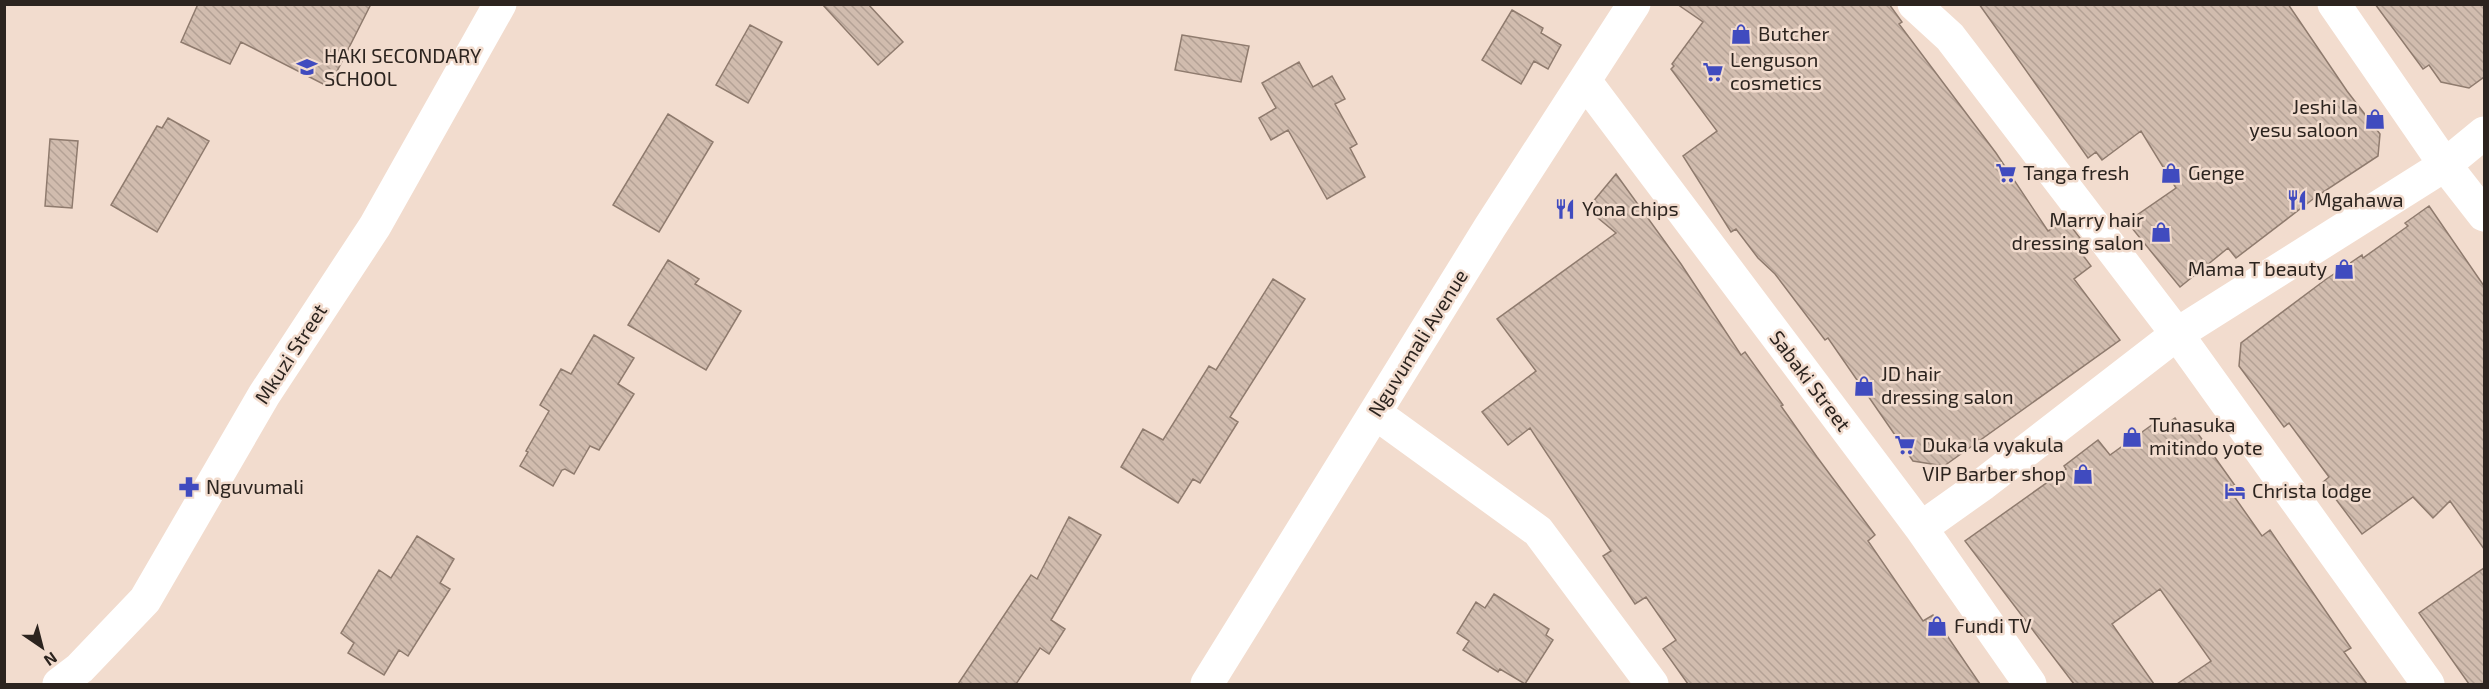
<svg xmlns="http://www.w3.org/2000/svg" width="2489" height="689" viewBox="0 0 2489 689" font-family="'Exo 2',sans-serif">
<defs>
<pattern id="building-back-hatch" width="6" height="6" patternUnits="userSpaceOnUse" patternTransform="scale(1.5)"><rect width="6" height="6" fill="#d1bcae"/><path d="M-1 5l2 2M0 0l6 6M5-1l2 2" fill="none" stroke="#b4a195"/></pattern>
</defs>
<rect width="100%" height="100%" fill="#f2dcce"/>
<path fill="url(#building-back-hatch)" stroke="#8f7b6e" stroke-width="1.5" d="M198 4H371L329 87 241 42 230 64 181 42Z
M822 4H868L903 42 878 65Z
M1677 4H1889L1902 22 1899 24 1996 153 2048 231 2066 220 2083 242 2076 246 2091 266 2074 279 2120 340 1944 466 1913 461 1828 338 1825 340 1775 274 1758 258 1736 229 1731 232 1683 156 1717 131 1671 69 1674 66 1672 64 1703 22Z
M1979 4H2288L2347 91 2380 134 2378 156 2317 196 2236 258 2228 248 2180 287 2127 222 2176 188 2141 131 2102 160 2096 152 2088 158Z
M2375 4H2484V77L2469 88 2441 82 2429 65 2423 69Z
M1512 10 1543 28 1541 33 1561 45 1548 69 1534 61 1521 84 1482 60Z
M750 25 782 42 748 103 716 85Z
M1182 35 1249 46 1241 82 1175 70Z
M1299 62 1313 87 1332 76 1345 99 1335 104 1357 144 1350 148 1365 177 1327 199 1288 130 1271 140 1259 118 1276 108 1262 83Z
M668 114 713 142 659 232 613 205Z
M168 118 209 141 157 232 111 205 157 126 162 128Z
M50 139 78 141 72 208 45 206Z
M1616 174 1681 264 1741 355 1745 352 1783 405 1781 406 1817 457 1875 535 1868 541 1923 621 1933 615 1980 684H1688L1663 649 1676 640 1646 597 1635 604 1603 556 1611 551 1530 428 1508 445 1482 412 1536 371 1497 319 1616 233 1587 209Z
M2429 206 2484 286V549L2450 501 2433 518 2413 497 2362 534 2323 482 2329 477 2289 423 2284 427 2239 366 2241 343 2325 280 2362 255 2363 258 2408 226 2405 223Z
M668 260 699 279 695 284 741 311 706 370 628 325Z
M1273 279 1305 299 1230 417 1238 422 1200 483 1193 479 1178 503 1121 467 1143 429 1163 440 1209 366 1216 370Z
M594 335 634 358 618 384 634 394 599 450 590 446 574 474 565 469 562 470 553 486 520 466 528 452 526 451 549 411 540 405 561 369 571 374Z
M2175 418 2181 427 2189 421 2236 487 2231 492 2262 536 2270 530 2351 648 2344 652 2367 684H2177L2211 661 2160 589 2112 624 2154 684H2074L1965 541 2066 469 2064 466 2098 440 2110 455 2156 422 2160 428Z
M1069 517 1101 535 1051 620 1065 629 1049 654 1040 648 1016 684H958L1031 575 1037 579Z
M417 536 454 559 440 583 450 589 408 656 399 650 384 675 348 653 354 643 341 633 379 570 391 578Z
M2484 568V684H2469L2419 613Z
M1494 594 1549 629 1546 635 1553 640 1525 684 1500 669 1498 672 1463 650 1469 641 1457 633 1476 602 1485 608Z"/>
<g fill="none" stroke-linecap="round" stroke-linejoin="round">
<path stroke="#fff" stroke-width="33" d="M1914 4 1950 37 2177 334 2428 684
M2334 4 2445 165 2484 215
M1585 81 1921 528 2030 684
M1375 413 1538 531 1652 684
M1921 528 1983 484 2177 334 2445 165 2484 133
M59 684 80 668 145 600 264 395 375 226 500 4
M1207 684 1490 227 1634 4"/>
</g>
<defs>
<g id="shop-bare" transform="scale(1.62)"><path d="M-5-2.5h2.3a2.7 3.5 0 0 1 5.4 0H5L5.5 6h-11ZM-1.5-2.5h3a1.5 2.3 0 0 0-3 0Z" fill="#404bbf" stroke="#f2dcce" stroke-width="2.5" paint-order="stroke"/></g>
<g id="school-bare" transform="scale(1.62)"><path d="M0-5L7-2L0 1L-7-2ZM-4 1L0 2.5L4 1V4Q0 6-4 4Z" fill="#404bbf" stroke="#f2dcce" stroke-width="2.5" paint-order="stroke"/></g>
<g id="supermarket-bare" transform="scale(1.62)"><path d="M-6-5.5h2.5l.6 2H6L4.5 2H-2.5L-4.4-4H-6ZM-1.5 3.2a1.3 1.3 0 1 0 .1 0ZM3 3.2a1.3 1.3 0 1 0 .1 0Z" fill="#404bbf" stroke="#f2dcce" stroke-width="2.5" paint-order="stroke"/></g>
<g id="restaurant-bare" transform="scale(1.62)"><path d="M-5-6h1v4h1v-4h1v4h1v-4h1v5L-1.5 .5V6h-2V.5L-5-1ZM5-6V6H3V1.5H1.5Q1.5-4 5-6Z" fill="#404bbf" stroke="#f2dcce" stroke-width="2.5" paint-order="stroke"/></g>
<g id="pharmacy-bare" transform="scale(1.62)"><path d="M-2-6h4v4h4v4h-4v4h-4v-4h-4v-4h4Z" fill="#404bbf" stroke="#f2dcce" stroke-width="2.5" paint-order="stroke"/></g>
<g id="hotel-bare" transform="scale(1.62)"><path d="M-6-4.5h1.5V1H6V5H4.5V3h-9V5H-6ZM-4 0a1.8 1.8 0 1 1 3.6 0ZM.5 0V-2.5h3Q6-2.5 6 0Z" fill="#404bbf" stroke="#f2dcce" stroke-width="2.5" paint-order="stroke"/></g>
</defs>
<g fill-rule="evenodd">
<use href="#shop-bare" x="1741" y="34"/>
<use href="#school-bare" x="307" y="67"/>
<use href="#supermarket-bare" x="1713" y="72"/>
<use href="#shop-bare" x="2375" y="119"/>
<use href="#supermarket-bare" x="2006" y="173"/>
<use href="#shop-bare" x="2171" y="173"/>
<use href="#restaurant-bare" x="2297" y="200"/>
<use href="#restaurant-bare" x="1565" y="209"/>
<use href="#shop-bare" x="2161" y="232"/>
<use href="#shop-bare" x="2344" y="269"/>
<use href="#shop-bare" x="1864" y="386"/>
<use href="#shop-bare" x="2132" y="437"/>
<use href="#supermarket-bare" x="1905" y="445"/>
<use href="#shop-bare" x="2083" y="474"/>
<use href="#pharmacy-bare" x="189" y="487"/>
<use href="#hotel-bare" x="2235" y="491"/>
<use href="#shop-bare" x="1937" y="626"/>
</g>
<g text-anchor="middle" stroke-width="5" stroke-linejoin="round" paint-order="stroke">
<g font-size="20" fill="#2c241f" stroke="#f2dcce" text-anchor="start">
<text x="1758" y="41">Butcher</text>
<text x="324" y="63">HAKI SECONDARY<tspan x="324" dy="23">SCHOOL</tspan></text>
<text x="1730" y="67">Lenguson<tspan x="1730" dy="23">cosmetics</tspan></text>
<text x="2358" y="114" text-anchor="end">Jeshi la<tspan x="2358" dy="23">yesu saloon</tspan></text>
<text x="2023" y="180">Tanga fresh</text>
<text x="2188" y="180">Genge</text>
<text x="2314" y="207">Mgahawa</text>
<text x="1582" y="216">Yona chips</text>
<text x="2144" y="227" text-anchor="end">Marry hair<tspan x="2144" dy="23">dressing salon</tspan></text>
<text x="2327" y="276" text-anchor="end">Mama T beauty</text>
<text x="1881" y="381">JD hair<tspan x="1881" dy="23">dressing salon</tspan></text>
<text x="2149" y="432">Tunasuka<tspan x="2149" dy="23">mitindo yote</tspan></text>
<text x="1922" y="452">Duka la vyakula</text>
<text x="2066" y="481" text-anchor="end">VIP Barber shop</text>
<text x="206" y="494">Nguvumali</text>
<text x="2252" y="498">Christa lodge</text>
<text x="1954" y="633">Fundi TV</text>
</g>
<g font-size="20" fill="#2c241f" stroke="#f2dcce">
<text transform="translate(1418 343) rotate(-58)" y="7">Nguvumali Avenue</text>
<text transform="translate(291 354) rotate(-57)" y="7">Mkuzi Street</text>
<text transform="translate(1810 381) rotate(53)" y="7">Sabaki Street</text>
</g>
</g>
<rect width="2489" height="689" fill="none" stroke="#2c241f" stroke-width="12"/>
<g transform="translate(42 647) rotate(145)" stroke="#f2dcce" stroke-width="4.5" paint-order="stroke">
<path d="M0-4.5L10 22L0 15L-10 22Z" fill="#2c241f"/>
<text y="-9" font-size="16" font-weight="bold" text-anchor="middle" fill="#2c241f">N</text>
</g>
</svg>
